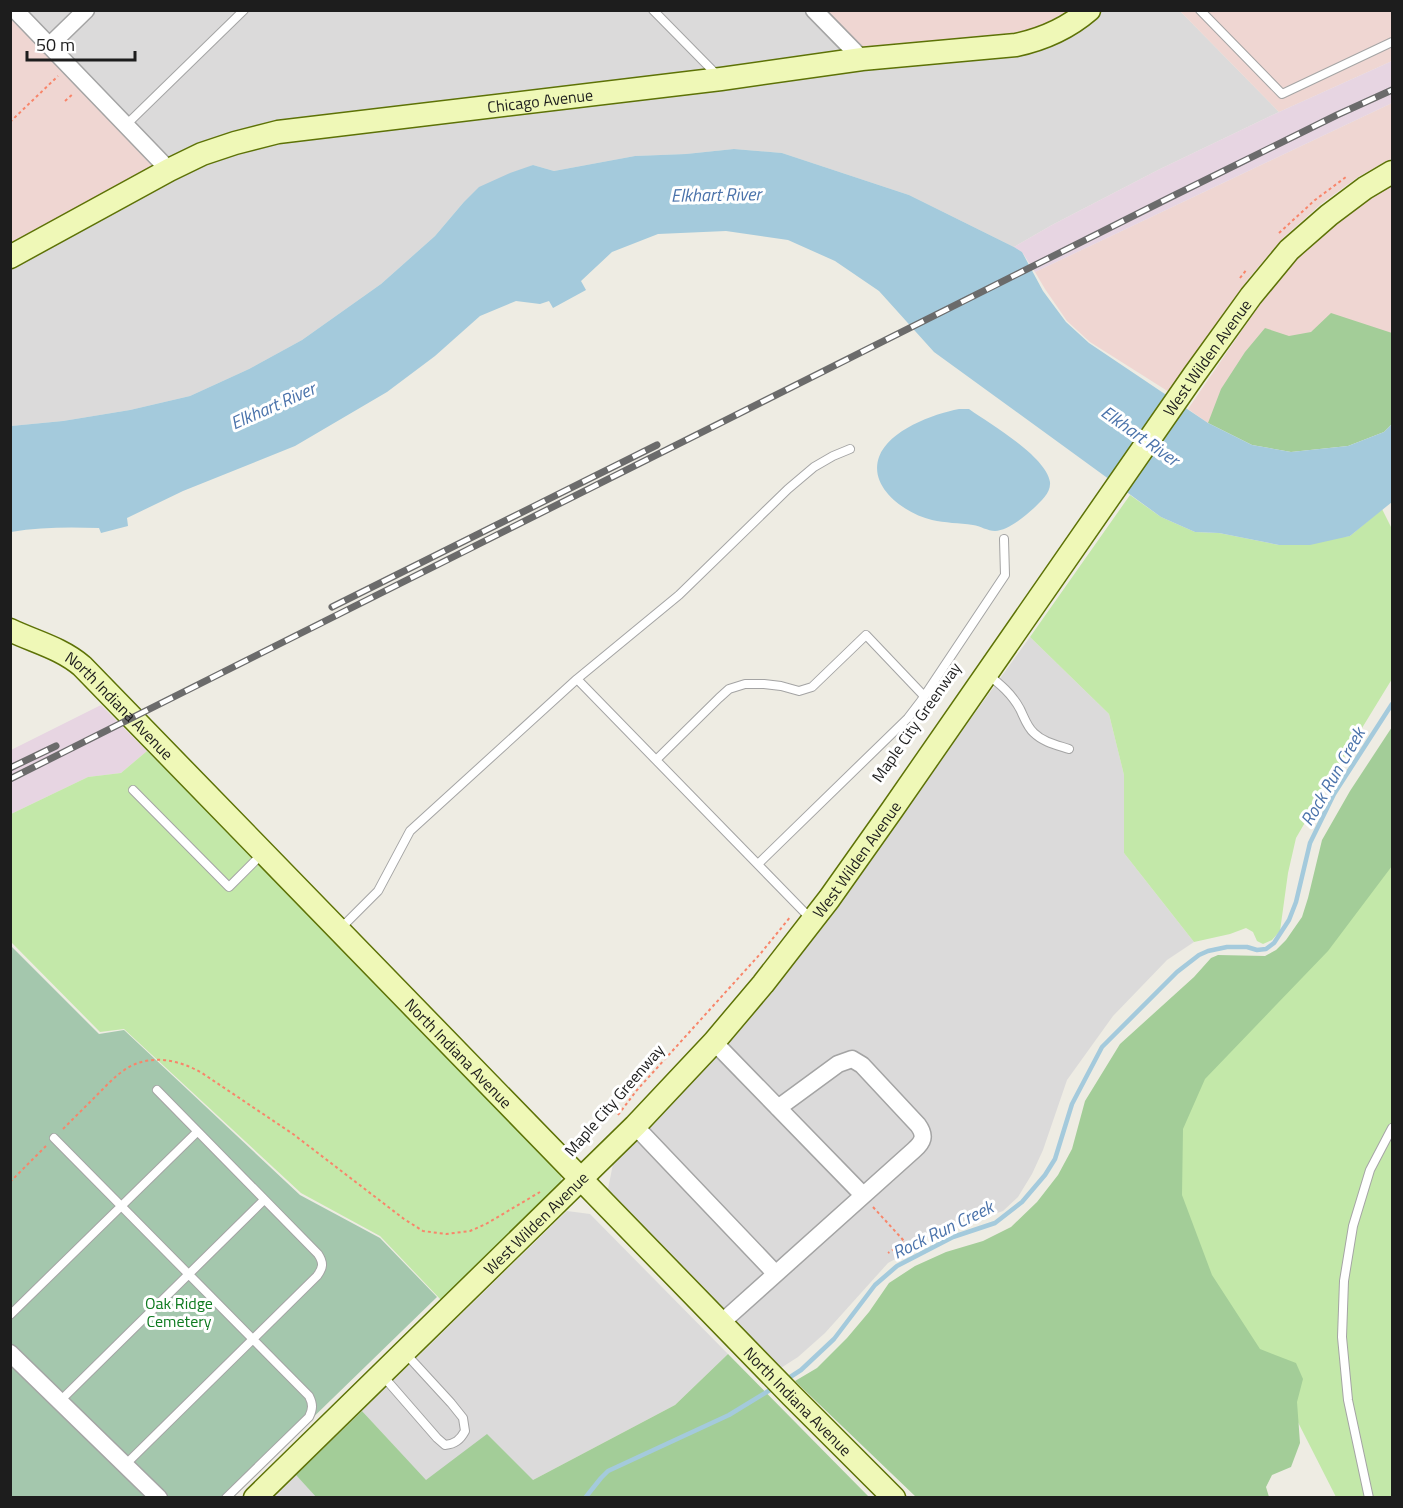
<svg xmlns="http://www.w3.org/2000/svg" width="1403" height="1508" viewBox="0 0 1403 1508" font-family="'Titillium Web',sans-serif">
<rect width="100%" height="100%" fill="#eeece3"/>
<path fill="#dbdada" d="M1103 10 1180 11 1279 112 1158 170 1052 225 1014 247 909 195 782 153 734 149 686 154 635 156 554 171 533 165 463 203 435 236 381 284 302 340 249 369 190 396 130 410 63 421 11 426V266L204 162 273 141 865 69 1098 15Z
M15 11H814L862 59 321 126 169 168Z
M1030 637 1109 714 1124 775V853L1194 942 1167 960 1113 1016 1067 1080 1043 1150 1032 1174 1018 1197 1003 1211 924 1239 908 1252 888 1263 825 1333 798 1357 773 1373 608 1189 614 1159 874 849 938 764Z
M567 1211 590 1214 728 1354 675 1405 533 1480 426 1481 362 1411Z
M296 1475 317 1497 274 1498Z"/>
<path fill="#efd6d2" d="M10 11 167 169 11 257Z
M823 11H1077L1030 31 1005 35 866 48 858 46Z
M1180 11H1392V61L1279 112Z
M1392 103V158L1358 177 1321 204 1283 238 1249 278 1169 392 1090 342 1067 321 1045 289 1035 272Z
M1392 183V424L1208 423 1188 409 1258 307 1293 263 1336 223 1372 195Z"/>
<path fill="#e7d5e2" d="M1392 61V103L1035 272 1022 252 1014 247 1052 225 1158 170 1279 112Z
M101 705 147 751 121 773 88 777 11 814V750Z"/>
<path fill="#c3e8a9" d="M1130 495 1161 517 1195 532 1219 533 1279 545 1350 536 1382 509 1392 529V679L1321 795 1296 838 1288 873 1280 931 1272 940 1263 944 1257 941 1253 932 1246 928 1230 934 1194 942 1124 853V775L1109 714 1030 637Z
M147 751 558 1164 562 1171 561 1183 442 1301 380 1236 301 1193 124 1029 100 1032 11 942V814L88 777 121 773Z
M1392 857V1497H1336L1277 1381 1207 1279 1175 1198 1176 1130 1201 1077Z"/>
<path fill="#a3cd98" d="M1331 313 1392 333V424L1384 432 1348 446 1291 452 1252 445 1208 423 1221 389 1245 352 1265 328 1289 336 1311 332Z
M1392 727V866L1328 951 1205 1079 1183 1129 1182 1195 1212 1275 1260 1349 1296 1363 1303 1379 1297 1402 1300 1443 1291 1467 1272 1475 1266 1487 1269 1497H916L795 1381 817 1368 847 1338 869 1312 889 1283 915 1266 946 1252 983 1241 1011 1227 1037 1202 1058 1175 1072 1149 1085 1101 1120 1044 1194 977 1211 958 1218 955 1265 956 1276 950 1286 940 1302 917 1308 898 1322 840 1350 791Z
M728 1354 869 1497 317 1498 296 1475 362 1411 426 1480 487 1434 533 1480 675 1405Z"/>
<path fill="#a4c7ad" d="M10 945 99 1034 124 1030 300 1195 380 1238 437 1297 231 1497H11Z"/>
<path fill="#a4cadc" d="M734 149 782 153 909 195 1014 247 1022 252 1043 291 1066 322 1089 343 1208 423 1252 445 1291 452 1348 446 1384 432 1392 424V502L1350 536 1310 545H1279L1219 533 1195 532 1161 517 934 352 879 291 835 261 788 240 726 231 658 234 612 252 581 281 586 290 553 308 549 301 540 304 516 301 480 316 435 356 387 392 295 446 183 491 127 518 128 526 101 533 99 528C69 527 40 527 11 532V426L63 421 130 410 190 396 249 369 302 340 381 284 435 236 463 203 479 187 510 173 533 165 554 171 635 156 686 154Z
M959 409H969C990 424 1046 456 1050 482 1051 493 1041 501 1034 508 1025 516 1008 531 995 531 988 531 980 526 973 525 959 523 945 523 932 520 906 514 868 488 879 457 889 430 933 414 959 409Z"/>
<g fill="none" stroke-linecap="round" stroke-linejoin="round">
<path stroke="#a4cadc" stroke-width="4.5" d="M784 1381 801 1370 834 1339 875 1285 897 1266 953 1237 995 1223 1022 1202 1045 1175 1055 1159 1072 1104 1102 1047 1177 972 1199 955 1208 951 1227 947H1247L1257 950 1266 949 1274 943 1289 920 1296 902 1310 843 1334 794 1392 704
M585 1498 601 1478 608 1471 729 1415 775 1387"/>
<g stroke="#a4a4a4" stroke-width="10">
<path id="lane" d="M653 10 718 76
M1200 10 1282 94 1392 42
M126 125 244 10
M987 674C1000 684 1012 694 1020 709 1024 717 1027 727 1034 733 1043 742 1057 745 1069 749
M577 679 812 920
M656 760 719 698 729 689 745 684H764L781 686 799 691 812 687 866 635 924 696
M133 790 229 887 263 853
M758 864 908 718 921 701 1005 575 1004 539
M339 930 378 891 410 831 577 679 679 595 788 489 814 467 833 456 850 449
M54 1138 309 1396C313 1404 313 1409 309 1417L226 1498
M10 1315 197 1132
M383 1376 437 1438 445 1445C455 1444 460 1440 465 1431L463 1418 451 1403 406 1354
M60 1401 264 1200
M125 1465 317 1276C323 1268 324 1263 318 1254L157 1090
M1369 1498 1348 1400 1342 1337 1344 1281 1353 1226 1370 1170 1392 1128"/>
</g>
<g stroke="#a4a4a4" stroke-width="19">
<path id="street" d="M15 10 169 170
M814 10 862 59
M49 46 86 10
M714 1042 863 1195
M635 1126 775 1273
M721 1323 914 1150C923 1142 926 1136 918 1125L862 1065 852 1059 838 1064 778 1108
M10 1353 159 1498"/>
</g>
<g stroke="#5d7206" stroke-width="25">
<g id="secondary">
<path id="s1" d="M10 257 169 170 202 154 235 143 278 132 721 79 862 59 1016 45C1044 39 1067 29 1089 10"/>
<path id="s2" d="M10 630C35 642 61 648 82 666L792 1396 894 1498"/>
<path id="s3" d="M255 1498 635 1126 714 1042 763 984 829 899 892 810 1194 375 1251 296 1289 250 1329 215 1365 188 1392 172"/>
</g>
</g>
<path stroke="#f8856a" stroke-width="2" stroke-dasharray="3 3" stroke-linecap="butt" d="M65 101 74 93
M10 122 58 76
M1279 233 1315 200 1346 177
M1240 278 1247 269
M618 1115 637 1090 761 953 791 916
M63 1129C75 1117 87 1105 99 1093 107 1085 114 1077 123 1071 147 1053 178 1059 202 1073L293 1134 404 1219 423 1231 446 1234 470 1231 486 1224 540 1192
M10 1182 46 1146
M873 1207 905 1242 888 1253"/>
<use href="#lane" stroke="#fff" stroke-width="8"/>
<use href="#street" stroke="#fff" stroke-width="16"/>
<use href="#secondary" stroke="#eff8b7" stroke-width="22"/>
<g stroke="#6b6b6b" stroke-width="7">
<path id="rail" d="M332 607 657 445
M10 768 56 746
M10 779 1175 195 1337 115 1392 90"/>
</g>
<use href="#rail" stroke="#fff" stroke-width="4.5" stroke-dasharray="14" stroke-linecap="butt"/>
</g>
<g text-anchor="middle" stroke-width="6" stroke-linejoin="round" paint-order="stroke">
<g font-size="16" fill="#1d1d1d" stroke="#fff">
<text dy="6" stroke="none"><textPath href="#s1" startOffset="561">Chicago Avenue</textPath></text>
<text dy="6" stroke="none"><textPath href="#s3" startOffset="1491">West Wilden Avenue</textPath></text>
<text dy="6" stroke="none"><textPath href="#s2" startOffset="135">North Indiana Avenue</textPath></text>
<text transform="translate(916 722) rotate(-55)" y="6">Maple City Greenway</text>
<text dy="6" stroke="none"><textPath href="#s3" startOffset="879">West Wilden Avenue</textPath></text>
<text dy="6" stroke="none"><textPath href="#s2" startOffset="621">North Indiana Avenue</textPath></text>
<text transform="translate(614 1100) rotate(-49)" y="6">Maple City Greenway</text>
<text dy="6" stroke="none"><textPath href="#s3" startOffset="393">West Wilden Avenue</textPath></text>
<text dy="6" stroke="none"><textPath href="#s2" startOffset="1107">North Indiana Avenue</textPath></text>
</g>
<g font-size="16" fill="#0d7a1f" stroke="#fff">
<text x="179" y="1309">Oak Ridge<tspan x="179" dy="18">Cemetery</tspan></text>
</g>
<g font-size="18" font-style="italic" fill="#4b73ab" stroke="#fff">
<text transform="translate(716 195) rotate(-1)" y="6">Elkhart River</text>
<text transform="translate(273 406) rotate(-24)" y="6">Elkhart River</text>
<text transform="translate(1140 436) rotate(35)" y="6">Elkhart River</text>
<text transform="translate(1333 777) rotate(-60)" y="6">Rock Run Creek</text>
<text transform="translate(943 1230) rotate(-26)" y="6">Rock Run Creek</text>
</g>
</g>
<rect width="1403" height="1508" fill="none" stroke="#1d1d1d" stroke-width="24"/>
<path d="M27 51v9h108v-9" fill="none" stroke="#1d1d1d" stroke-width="3"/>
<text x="36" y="51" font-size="18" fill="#1d1d1d" stroke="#ffffff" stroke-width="4.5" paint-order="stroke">50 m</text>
</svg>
